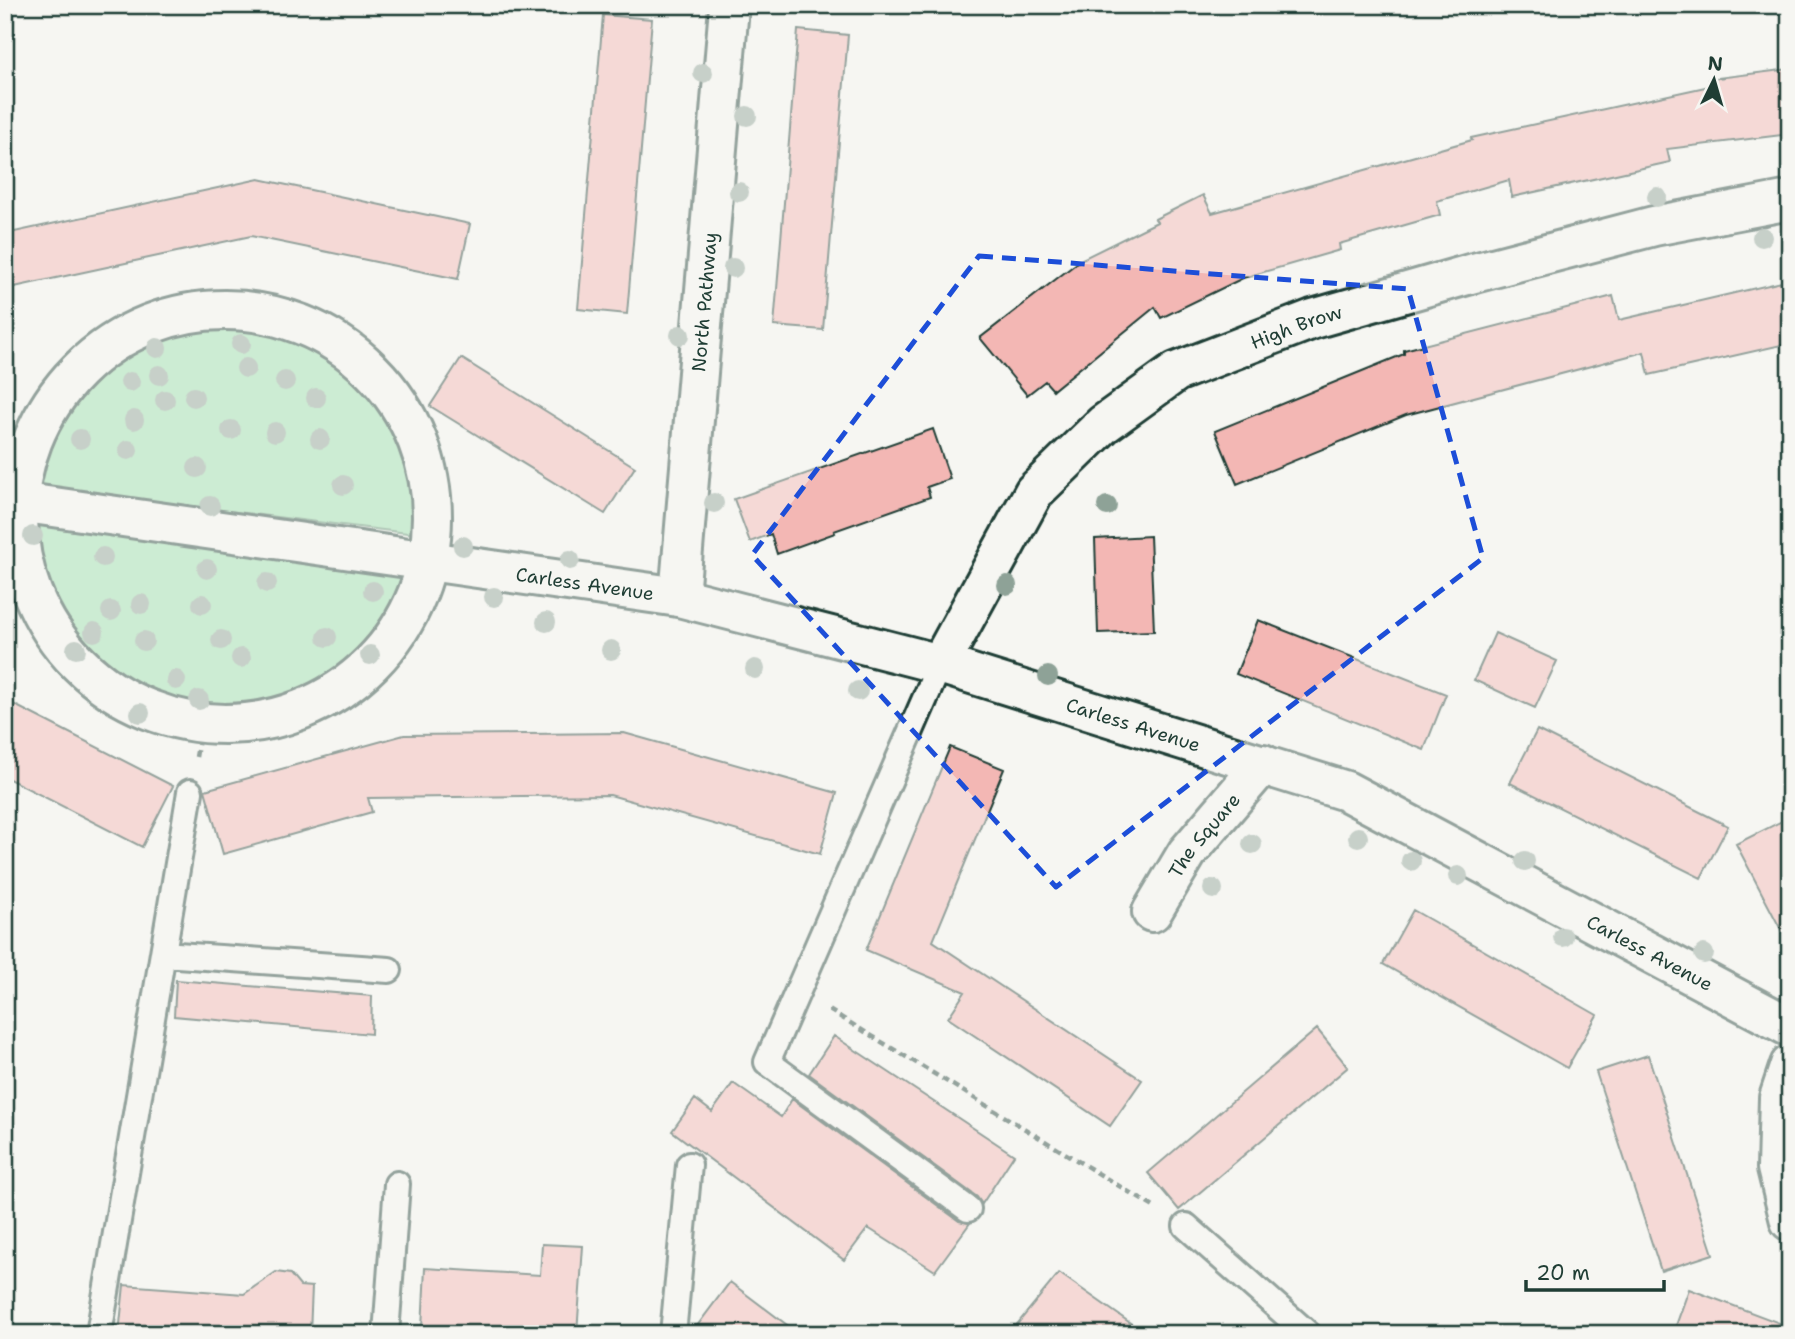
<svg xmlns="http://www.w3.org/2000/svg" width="1795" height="1339" viewBox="0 0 1795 1339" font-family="'Shantell Sans',sans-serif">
<rect width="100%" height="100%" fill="#f6f6f2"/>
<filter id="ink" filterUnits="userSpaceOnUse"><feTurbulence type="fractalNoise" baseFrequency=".0143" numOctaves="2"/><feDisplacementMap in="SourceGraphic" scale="14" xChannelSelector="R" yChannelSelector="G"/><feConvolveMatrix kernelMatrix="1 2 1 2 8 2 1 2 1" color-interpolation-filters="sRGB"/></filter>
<g filter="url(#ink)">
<path fill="#9ae0ad" stroke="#5c8e70" stroke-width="2" d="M191 327 250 328 306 344 354 376 391 422 412 476 416 534 33 487 52 430 87 383 135 348Z
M29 516 410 565 389 617 353 662 305 694 251 710H194L141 695 95 664 59 622 36 572Z"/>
<path fill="#f3b7b4" stroke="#1f3d34" stroke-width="2" d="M603 15 652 19 627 314 578 309Z
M798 30 848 35 823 330 774 326Z
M1790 69V134L1667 149 1670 162 1512 197 1509 180 1437 201 1440 215 1339 244 1340 250 1243 278 1161 318 1155 307 1053 390 1045 381 1027 395 980 338 1082 259 1157 222 1155 219 1203 195 1212 213 1472 140 1471 138 1710 86 1709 79Z
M259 179 470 224 458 279 251 236 5 289V234Z
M1790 280V343L1649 375 1644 352 1406 415 1237 484 1215 431 1404 354V350L1613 296 1619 320Z
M461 358 635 467 605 514 430 406Z
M933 429 950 479 927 487 930 497 834 531 835 533 777 554 771 534 750 542 734 499Z
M1150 536 1154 631 1098 633 1095 539Z
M1258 620 1446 694 1424 750 1236 674Z
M1495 633 1557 661 1535 708 1474 680Z
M5 700 173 786 142 847 5 777Z
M1537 730 1728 826 1701 878 1510 783Z
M624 733 837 793 820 854 610 795 368 798 372 812 223 854 205 790 404 735Z
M950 747 1004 769 933 941 1142 1080 1110 1126 948 1018 965 992 866 950Z
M1790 817V947L1736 844Z
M1413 910 1597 1015 1567 1068 1383 964Z
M176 980 372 996 371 1034 174 1016Z
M1317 1029 1348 1067 1179 1210 1148 1173Z
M834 1036 1014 1155 982 1204 977 1197 809 1074Z
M1648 1055 1713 1254 1661 1271 1596 1072Z
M733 1083 781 1117 792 1099 959 1221 970 1223 935 1271 868 1228 844 1260 672 1131 695 1099 712 1112Z
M542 1244 583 1246 577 1334H438V1330L422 1329 425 1268 540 1275Z
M276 1272 290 1274 300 1286 312 1287 310 1334H119L124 1285 244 1294Z
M1059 1273 1146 1334H1009Z
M730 1282 799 1334H691Z
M1689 1289 1790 1327V1334H1673Z"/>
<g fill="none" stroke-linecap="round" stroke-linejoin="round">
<g stroke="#1f3d34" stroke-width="30">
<path id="lane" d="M940 664 767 1062 968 1209
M163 954 389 970
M1186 1226 1308 1334
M99 1334 190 792
M386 1334 397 1184
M673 1334 689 1165"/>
</g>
<g stroke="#1f3d34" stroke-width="44">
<g id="street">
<circle cx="225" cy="517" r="207"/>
<path id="s1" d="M5 500 679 597 940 664 1346 791 1790 1027"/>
<path id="s2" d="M679 597 729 7"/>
<path id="s3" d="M940 664 1034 492 1104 424 1176 372 1313 319 1474 273 1654 226 1790 200"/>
<path id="s4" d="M1152 912 1187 853 1263 764"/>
<path d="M1790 1065 1779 1098 1777 1168 1790 1221"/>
</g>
</g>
<path stroke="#1f3d34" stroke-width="4.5" stroke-dasharray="7 5" stroke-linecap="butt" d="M196 757 202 722
M829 1010 1157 1209"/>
<use href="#lane" stroke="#f6f6f2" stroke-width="24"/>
<use href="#street" stroke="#f6f6f2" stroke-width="38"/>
</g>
<g fill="#8ea297">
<circle cx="703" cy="73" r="10"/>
<circle cx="747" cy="116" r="10"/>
<circle cx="739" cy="192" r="10"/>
<circle cx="1657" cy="197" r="10"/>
<circle cx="1762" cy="237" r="10"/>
<circle cx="733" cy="268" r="10"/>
<circle cx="680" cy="335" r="10"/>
<circle cx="241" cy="344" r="10"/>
<circle cx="157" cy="348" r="10"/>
<circle cx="246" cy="368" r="10"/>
<circle cx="159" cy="375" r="10"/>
<circle cx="285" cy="381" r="10"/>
<circle cx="130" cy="382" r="10"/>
<circle cx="194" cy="397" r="10"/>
<circle cx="316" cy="398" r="10"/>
<circle cx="165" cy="400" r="10"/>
<circle cx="134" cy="420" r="10"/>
<circle cx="231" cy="430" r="10"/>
<circle cx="275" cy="432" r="10"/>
<circle cx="80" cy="439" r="10"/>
<circle cx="320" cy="439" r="10"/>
<circle cx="128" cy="450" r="10"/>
<circle cx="197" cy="468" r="10"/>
<circle cx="343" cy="485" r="10"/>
<circle cx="714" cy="503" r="10"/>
<circle cx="210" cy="506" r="10"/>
<circle cx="1107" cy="506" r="10"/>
<circle cx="33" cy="536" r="10"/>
<circle cx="463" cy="546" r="10"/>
<circle cx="103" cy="557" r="10"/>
<circle cx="570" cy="560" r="10"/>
<circle cx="207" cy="569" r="10"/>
<circle cx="267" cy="583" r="10"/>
<circle cx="1007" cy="585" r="10"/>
<circle cx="373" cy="591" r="10"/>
<circle cx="494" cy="597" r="10"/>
<circle cx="141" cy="604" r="10"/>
<circle cx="202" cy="604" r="10"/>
<circle cx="111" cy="611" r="10"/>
<circle cx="546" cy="622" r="10"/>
<circle cx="94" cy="632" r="10"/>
<circle cx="327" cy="637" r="10"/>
<circle cx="221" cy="640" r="10"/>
<circle cx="144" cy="641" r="10"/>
<circle cx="76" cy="649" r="10"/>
<circle cx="611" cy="650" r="10"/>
<circle cx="370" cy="655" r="10"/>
<circle cx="241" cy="658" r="10"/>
<circle cx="755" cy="669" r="10"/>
<circle cx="1048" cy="676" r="10"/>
<circle cx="176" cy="680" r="10"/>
<circle cx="858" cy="691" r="10"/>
<circle cx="199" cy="700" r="10"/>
<circle cx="140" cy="713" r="10"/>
<circle cx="1358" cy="837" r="10"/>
<circle cx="1252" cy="844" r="10"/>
<circle cx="1411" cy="861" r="10"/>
<circle cx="1525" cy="861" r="10"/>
<circle cx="1458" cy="876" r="10"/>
<circle cx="1213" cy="889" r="10"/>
<circle cx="1563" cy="937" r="10"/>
<circle cx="1704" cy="954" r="10"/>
</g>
</g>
<path d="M0 0H1795V1339H0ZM979 256 1408 289 1483 558 1056 887 752 555Z" fill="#f6f6f2" fill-opacity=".55" fill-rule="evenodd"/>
<path fill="none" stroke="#1d4ed8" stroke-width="5" stroke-dasharray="14 9" stroke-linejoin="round" d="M979 256 1408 289 1483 558 1056 887 752 555Z"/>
<g text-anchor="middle" stroke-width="5" stroke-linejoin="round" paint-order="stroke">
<g font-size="19" fill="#1f3d34" stroke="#f6f6f2">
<text dy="7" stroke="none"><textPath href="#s2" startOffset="296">North Pathway</textPath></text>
<text dy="7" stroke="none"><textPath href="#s3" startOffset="511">High Brow</textPath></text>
<text dy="7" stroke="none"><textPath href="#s1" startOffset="586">Carless Avenue</textPath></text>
<text dy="7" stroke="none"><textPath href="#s1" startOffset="1153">Carless Avenue</textPath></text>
<text dy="7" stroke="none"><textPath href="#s4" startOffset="93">The Square</textPath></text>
<text dy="7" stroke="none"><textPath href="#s1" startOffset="1720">Carless Avenue</textPath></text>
</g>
</g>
<rect width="1795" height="1339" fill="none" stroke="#f6f6f2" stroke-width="28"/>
<rect x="14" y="14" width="1767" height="1311" fill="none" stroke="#1f3d34" stroke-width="2.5" filter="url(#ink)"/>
<g transform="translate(1714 80) rotate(5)" stroke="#f6f6f2" stroke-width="5" paint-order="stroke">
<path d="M0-5L12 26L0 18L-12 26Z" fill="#1f3d34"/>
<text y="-10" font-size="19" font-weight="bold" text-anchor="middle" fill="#1f3d34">N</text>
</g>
<path d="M1526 1280v10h138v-10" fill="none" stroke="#1f3d34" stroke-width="3.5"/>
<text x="1536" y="1280" font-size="21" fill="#1f3d34" stroke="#f6f6f2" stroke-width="5" paint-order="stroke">20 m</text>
</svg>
